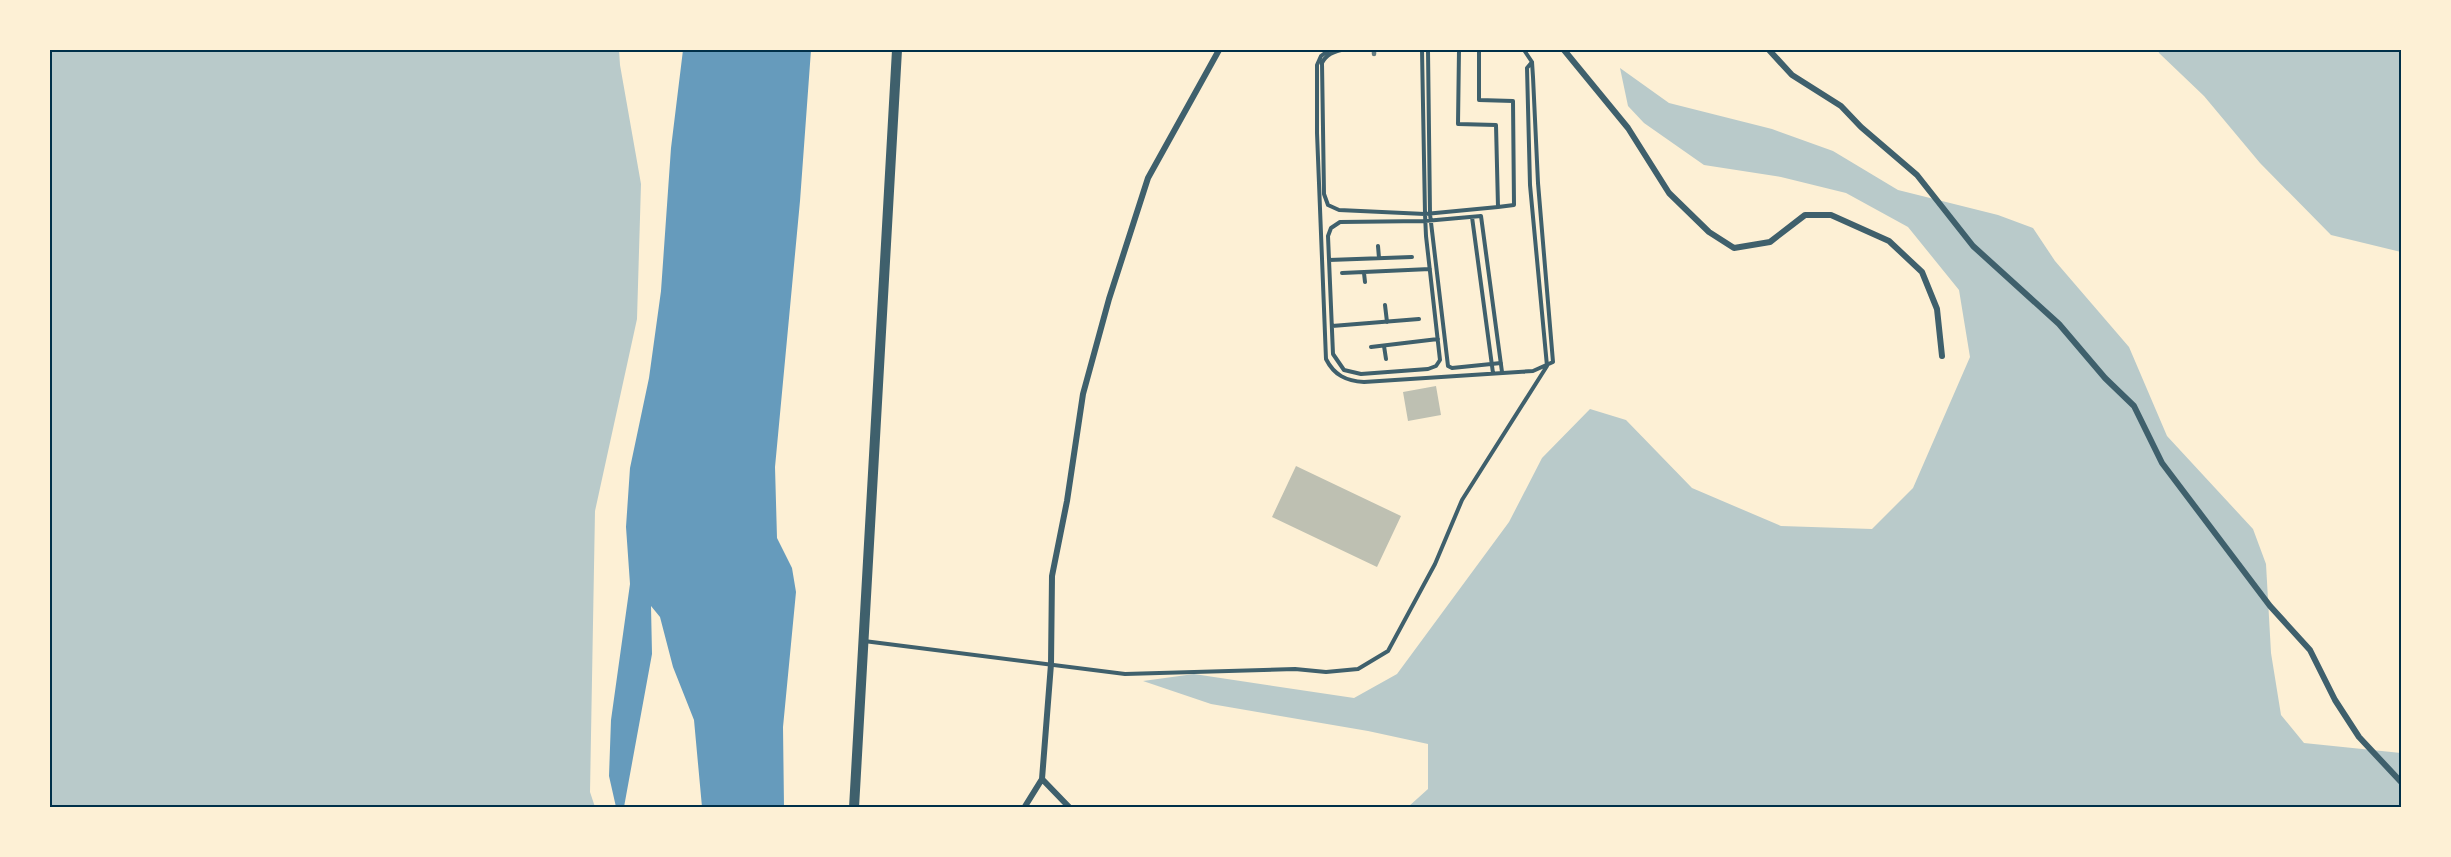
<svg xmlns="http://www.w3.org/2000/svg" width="2451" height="857" viewBox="0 0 2451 857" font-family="Lora,serif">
<rect width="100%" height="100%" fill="#fdf0d5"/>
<path fill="#b9caca" d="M50 50H619L620 65 641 184 637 319 595 511 590 792 595 807H50Z
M2158 50H2401V252L2331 235 2260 163 2204 96 2159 53Z
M1620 68 1669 103 1772 129 1833 151 1898 190 1998 215 2033 228 2055 261 2129 347 2167 436 2253 529 2266 564 2271 653 2281 715 2304 743 2401 753V806L1408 807 1428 789V744L1368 731 1211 704 1143 681 1194 674 1354 698 1397 674 1509 522 1542 458 1590 409 1626 420 1692 488 1781 526 1872 529 1913 488 1970 357 1959 290 1908 227 1846 193 1781 177 1704 165 1644 123 1628 106Z"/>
<path fill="#669bbc" d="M683 50H811L800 201 775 467 777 538 792 568 796 592 783 727 784 807H702L694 720 673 667 660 617 651 606 652 654 624 807H616L609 776 611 720 630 584 626 527 630 468 649 378 661 291 671 148Z"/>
<path fill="#bec0b2" d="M1436 386 1441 415 1408 421 1403 392Z
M1296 466 1401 516 1377 567 1272 517Z"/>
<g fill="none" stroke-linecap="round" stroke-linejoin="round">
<path stroke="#3f606c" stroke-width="4" d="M1329 50 1321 56 1317 65V133L1326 359C1334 375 1346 381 1364 382L1533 371 1553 362 1538 183 1533 77 1532 62 1524 50
M1392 50C1372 50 1332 42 1322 63L1324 194 1328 205 1339 210 1425 214 1498 207 1496 125 1458 124 1459 50
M1422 50 1425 214 1426 236 1440 360 1436 366 1428 369 1361 374 1344 370 1333 354 1328 236 1331 228 1340 222 1425 221 1481 216 1502 372
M1428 50 1430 214 1448 366 1452 368 1501 363
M1479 50V100L1513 101 1514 205 1498 207
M1472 217 1493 373
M1378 246 1379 258
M1329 260 1412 257
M1342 273 1430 269
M1364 273 1365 282
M1385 305 1387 322
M1332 326 1419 319
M1384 346 1386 359
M1371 347 1438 339
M864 641 1125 674 1295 669 1326 672 1358 669 1388 651 1435 564 1462 500 1547 366 1530 185 1527 68 1532 62"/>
<path stroke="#3f606c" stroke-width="6" d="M1564 50 1628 128 1669 193 1709 232 1734 248 1770 242 1805 215H1831L1889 241 1922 272 1937 309 1942 356
M1769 50 1792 75 1841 106 1861 127 1917 175 1973 246 2059 324 2105 378 2134 406 2162 463 2270 606 2310 650 2335 700 2359 737 2402 783
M1042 779 1070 808
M1024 808 1042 779 1051 664 1052 576 1067 501 1083 394 1109 299 1148 178 1219 50"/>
<path stroke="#3f606c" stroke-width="10" d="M854 808 897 50"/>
<path stroke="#657d81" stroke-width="4.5" d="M1374 50V54"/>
</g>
<rect width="2451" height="857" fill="none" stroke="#fdf0d5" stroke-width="102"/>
<rect x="51" y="51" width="2349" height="755" fill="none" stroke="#003049" stroke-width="2"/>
</svg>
